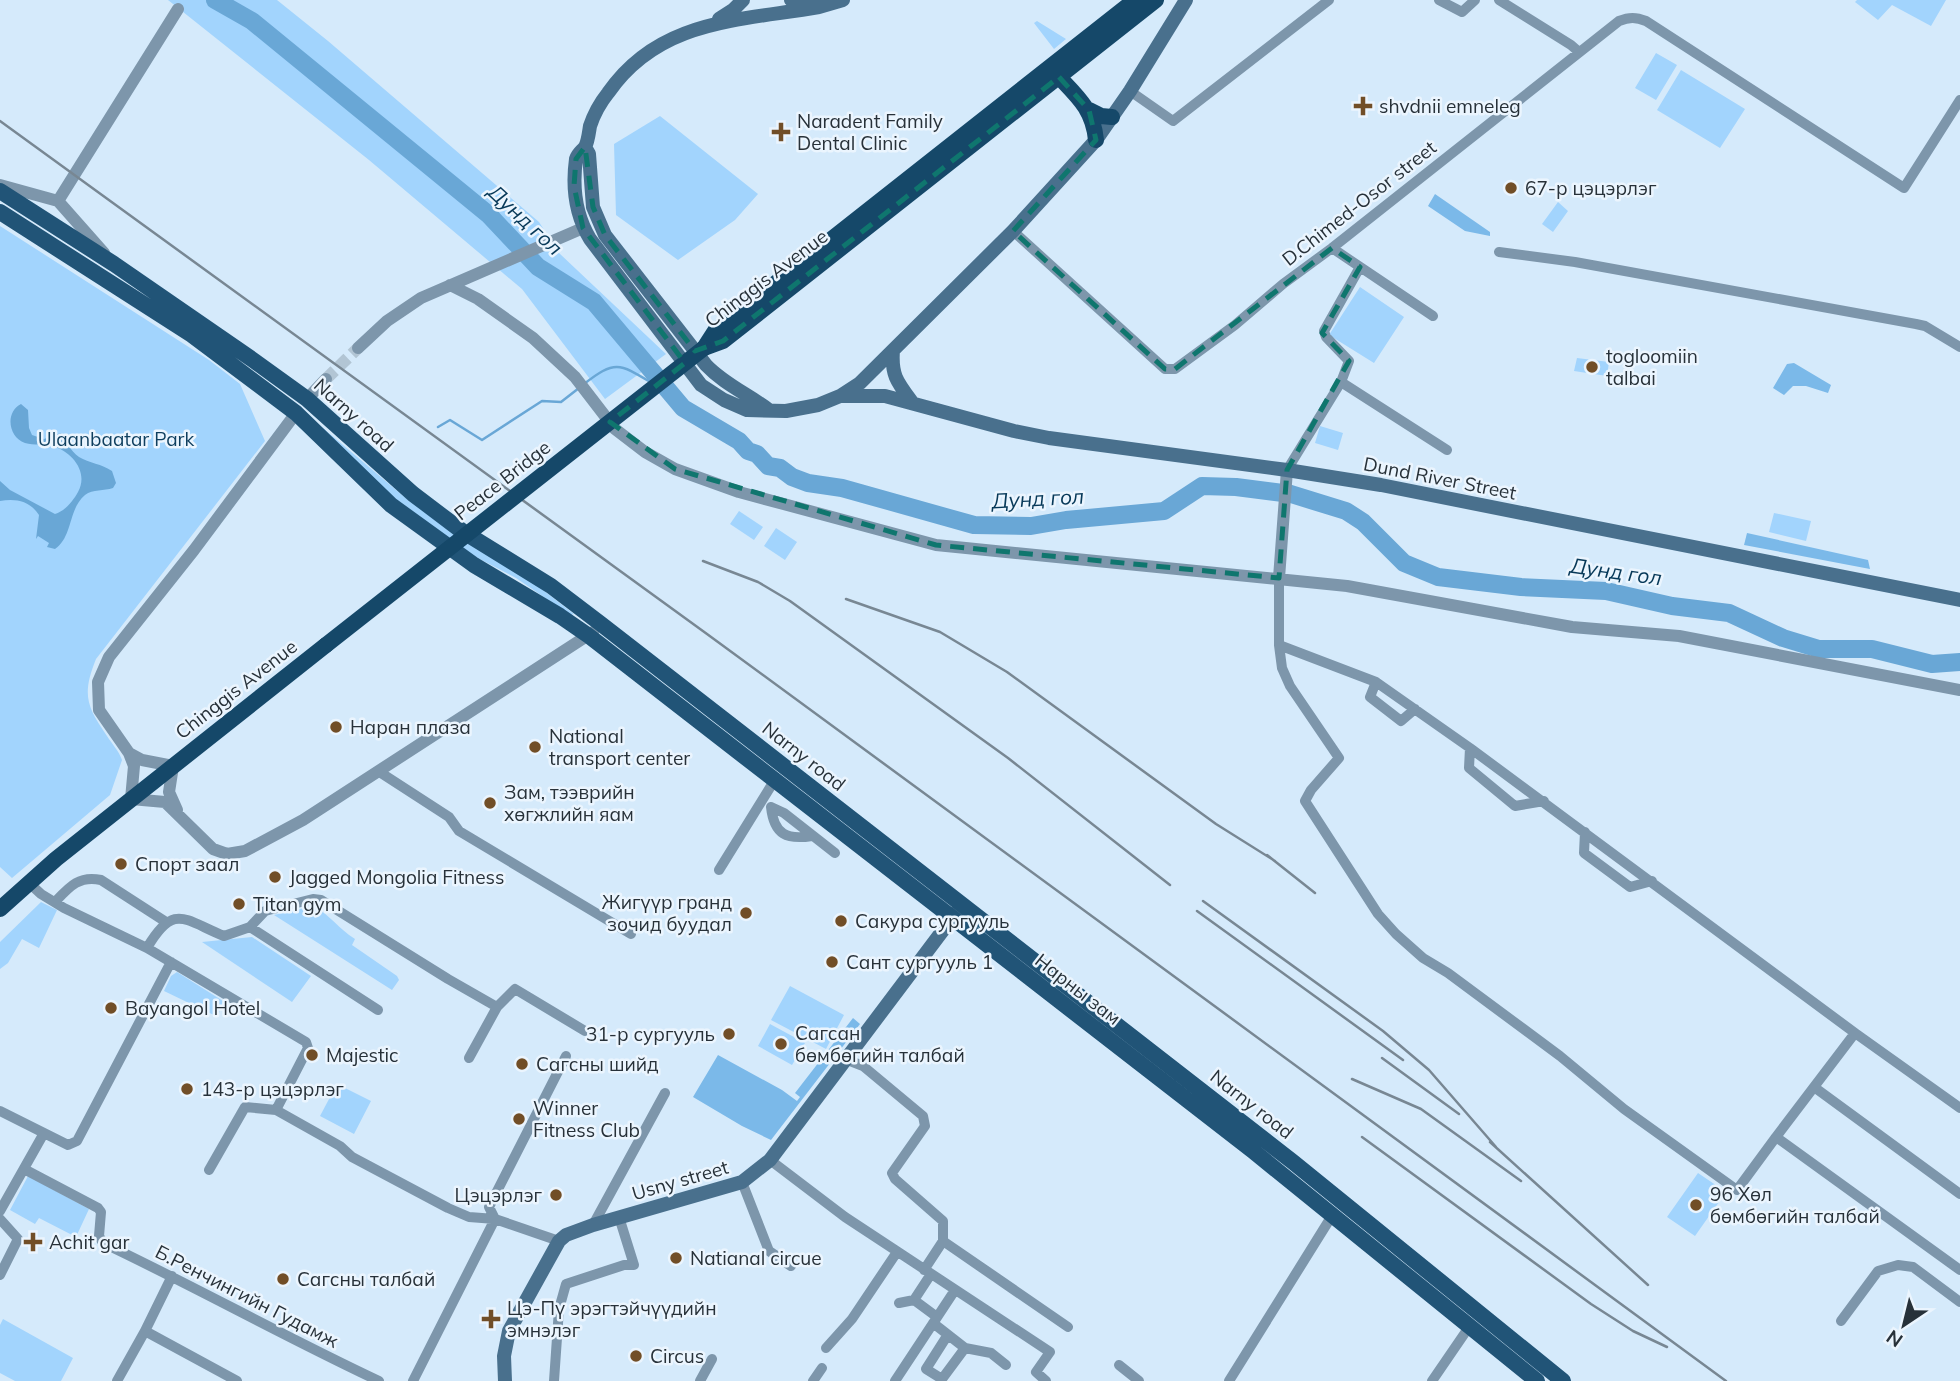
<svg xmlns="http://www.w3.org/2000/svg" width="1960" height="1381" viewBox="0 0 1960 1381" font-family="Mulish,sans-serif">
<rect width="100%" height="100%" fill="#d5eafb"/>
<path fill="#a2d4fd" d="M168 0H277L328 41 539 222 559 253 666 354 605 399 522 289 369 160Z
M1857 0H1946L1931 26 1892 5 1878 20 1855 2Z
M1037 21 1066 39 1054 49 1034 23Z
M1656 53 1677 65 1656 100 1635 88Z
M1681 70 1745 109 1720 148 1657 110Z
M660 116 758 194 735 220 678 260 616 215 614 144Z
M1558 202 1568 211 1553 232 1542 224Z
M0 226 209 360 240 384 265 441 96 659C82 694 86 706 107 736 112 744 119 751 122 760L110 795 12 878 0 867Z
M1360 287 1404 317 1374 363 1329 335Z
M1577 358 1609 362 1607 376 1574 371Z
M317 423 408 500 521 573 574 614 570 615 516 578 470 554 391 497Z
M1320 426 1343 433 1338 450 1315 443Z
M739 511 763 527 754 540 730 524Z
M1774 513 1811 521 1806 541 1769 532Z
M776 528 797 542 785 560 764 546Z
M41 902 57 910 39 948 22 939 8 963 0 969V942Z
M314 906C332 917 338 928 355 939L352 945 397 976 399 980 392 990 274 915Z
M252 937 311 976 292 1002 202 942Z
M177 972 223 1001 218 1017 164 991 171 976Z
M790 986 844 1015 826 1049 771 1020Z
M770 1024 805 1043 792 1065 758 1046Z
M337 1084 371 1101 354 1134 320 1116Z
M1698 1173 1726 1192 1695 1236 1667 1217Z
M28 1176 89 1209 76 1237 39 1218 35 1224 10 1210Z
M3 1319 73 1358 61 1381H15L0 1373V1325Z"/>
<path fill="#7bb9e9" d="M1435 194 1490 232V236L1465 231 1428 206Z
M1794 363 1831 385 1828 393 1806 386H1793L1784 395 1773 388 1787 364Z
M1747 533 1868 560 1870 569 1744 545Z
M853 1018 860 1024 771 1140 742 1126 693 1097 718 1055 782 1090 797 1101 800 1097 795 1093Z"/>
<path fill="#69a7d6" d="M21 404 28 410 29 428 32 435 44 439 61 433C67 441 70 451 79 457 89 463 102 464 112 471L116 483 113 488C104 491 93 489 85 495 68 509 73 537 55 549L47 547 49 543 38 536 36 539 39 515C30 501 16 498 0 501V481L10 490 55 514C65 511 73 501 78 492 89 472 72 452 53 446 44 443 34 446 25 443 8 437 5 412 21 404Z"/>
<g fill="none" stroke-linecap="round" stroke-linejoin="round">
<path stroke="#69a7d6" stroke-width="2.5" d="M584 384C615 360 619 363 652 383
M660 389 673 397
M438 427 450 420 482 440 542 401 561 402 579 388"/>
<path stroke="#69a7d6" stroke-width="18" d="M215 0 252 21 489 215 538 267 594 302 683 408 739 441 748 451 757 454 768 466 780 468 792 477 808 483 842 488 974 525 1031 526 1066 520 1164 511 1202 486 1236 487 1291 494 1346 511 1363 522 1404 563 1438 577 1521 587 1606 591 1672 606 1729 613 1783 638 1819 649H1872L1932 664 1960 662"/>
<path stroke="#b2c5d4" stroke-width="12" stroke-dasharray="12 6" stroke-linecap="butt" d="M326 379 358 348"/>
<path stroke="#7d96ab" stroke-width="10" d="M1439 0 1462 12 1475 0
M1499 0 1571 45 1579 52
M1130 91 1173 121 1329 0
M1013 231 1165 369H1175L1235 325 1283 284 1332 248 1619 21C1629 17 1636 17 1646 21L1904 188 1960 100
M1332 248 1433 316
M1499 252 1575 262 1916 324 1925 326 1960 347
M1341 382 1447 450
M1287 470 1341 382 1349 361 1326 337 1324 331 1360 267
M1279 578V645L1282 668 1290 686 1339 758 1311 790 1305 801 1378 914 1396 934 1423 958 1448 973 1560 1056 1624 1109 1737 1190 1776 1137
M1279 645 1376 682 1470 748 1855 1033 1776 1137 1960 1270
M1376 682 1370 697 1401 721 1415 709
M1470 748 1469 768 1515 806 1544 801
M378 771 449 817 459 831 631 934
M771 807 784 813 835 853
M771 807C774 835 787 840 812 836
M1585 832 1584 853 1630 887 1652 881
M719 870 774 781
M28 882 41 894 64 908 147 948 306 1042 308 1048 276 1110
M55 902C69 887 79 875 101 880L166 922
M250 927 378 1010
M147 948C174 902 184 920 224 936L250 927 265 911 313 899 321 900 448 979 497 1007 469 1058
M497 1007 515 989 585 1031
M1855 1033 1960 1108
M845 1059 863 1066 923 1116 925 1126 892 1173 895 1179 943 1221V1241
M1814 1087 1960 1194
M0 1111 44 1133 0 1211
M44 1133 68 1145 77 1141 171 962
M770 1160 845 1217 1050 1352 1036 1372 1046 1381
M24 1169 98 1208 101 1212 99 1236 103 1243C196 1287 285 1337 379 1381
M209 1170 245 1107 276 1110 340 1146 352 1157 448 1208 469 1217 495 1219 559 1241
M742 1182 769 1251 791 1266
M0 1219 18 1239 0 1275
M593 1225 665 1093
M924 1270 943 1241 1068 1327
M914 1300 937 1317
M899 1303 914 1300 931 1274
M1841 1321 1878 1271 1898 1265 1913 1267 1960 1302
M933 1323 965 1348 991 1353 1006 1365
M145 1331 237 1381
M947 1336 926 1369 942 1379 965 1348
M826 1348 852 1319 897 1252
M1119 1365 1139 1381
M117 1381 145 1331 172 1276
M413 1381 495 1219 489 1207 566 1056
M554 1381 559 1309 566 1284 624 1265H634L619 1217
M700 1381 712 1359
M813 1381 822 1368
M895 1381 955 1290
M1229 1381 1333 1214
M1432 1381 1469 1327"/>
<path stroke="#7d96ab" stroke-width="12" d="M0 185 58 201 104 253
M58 201 178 9
M450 285 478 299 533 338 575 377 615 429 645 452 675 469 739 492 936 545 1347 586 1572 627 1679 636 1960 690
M358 348 387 321 421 298 583 228
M307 399 326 379
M296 413 194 550 109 657 98 682 99 710 129 753 134 766 131 799 165 802 213 849 227 854 245 851 303 820 593 632
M1279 578 1287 470
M129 753 142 760 173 766 169 792 177 810"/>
<path stroke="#49708d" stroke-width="14" d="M791 0 819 7 843 0
M819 7C739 21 659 19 608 93 600 103 594 114 590 126 589 132 588 142 585 147 582 151 578 153 576 159 572 188 575 214 590 239L701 385 724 400 747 410 786 411 818 405 840 396 860 383 1013 231 1096 140 1130 91 1186 0
M719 19 733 10 743 0
M585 147 589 154 593 207 605 235 706 365C724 384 748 394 769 410
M893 350C891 375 897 382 912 402
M841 396H885L1014 431 1049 438 1287 470 1381 485 1960 600
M505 1381 504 1356 509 1331 559 1241 566 1235 593 1225 742 1182 770 1160 959 909"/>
<path stroke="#215477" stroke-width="16" d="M0 191 114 264 253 360 307 399 413 494 462 531 551 586 601 624 1293 1162 1563 1381
M0 212 192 335 296 413 391 505 474 565 560 616 589 636 1253 1151 1537 1381"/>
<path stroke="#154869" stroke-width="16" d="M1059 77C1079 98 1093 110 1096 140
M1089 110 1101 116 1112 117
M704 348 723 341 1156 0
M704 348 715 331 1135 0
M0 909 56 859 326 645"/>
<path stroke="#788793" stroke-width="2.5" d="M0 121 707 634 1726 1381
M703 561 758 582 790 601 1008 758 1170 885
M846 599 940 632 1007 672 1216 824 1275 861
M1267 855 1315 893
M1203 901 1383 1031 1429 1070 1496 1147
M1197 911 1403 1060
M1382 1058 1459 1114
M1352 1079 1421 1109 1521 1181
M1362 1137 1591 1304 1633 1331 1667 1347
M1490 1142 1648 1285"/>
<path stroke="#154869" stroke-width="16" d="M326 645 704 348"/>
</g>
<path fill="none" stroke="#0f766e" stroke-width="5" stroke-dasharray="14 9" stroke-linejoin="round" d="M1059 77 1089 110 1096 140 1013 231 1165 369H1175L1332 248 1360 267 1322 333 1349 361 1287 470 1279 578 936 545 675 469 610 422 685 363 583 228 574 186 576 159 585 147 593 207 605 235 695 351 723 341Z"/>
<g fill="#714e27" stroke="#ebf5fe" stroke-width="2.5">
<path d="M1359.5 95.5h7v7h7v7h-7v7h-7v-7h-7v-7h7z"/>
<path d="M777.5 121.5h7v7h7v7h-7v7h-7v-7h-7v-7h7z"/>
<circle cx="1511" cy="188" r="7"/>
<circle cx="1592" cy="367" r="7"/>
<circle cx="336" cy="727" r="7"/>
<circle cx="535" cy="747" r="7"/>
<circle cx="490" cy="803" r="7"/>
<circle cx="121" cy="864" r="7"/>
<circle cx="275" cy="877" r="7"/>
<circle cx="239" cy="904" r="7"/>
<circle cx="746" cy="913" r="7"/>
<circle cx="841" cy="921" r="7"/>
<circle cx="832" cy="962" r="7"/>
<circle cx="111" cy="1008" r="7"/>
<circle cx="729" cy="1034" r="7"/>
<circle cx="781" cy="1044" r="7"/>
<circle cx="312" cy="1055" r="7"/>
<circle cx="522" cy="1064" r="7"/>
<circle cx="187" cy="1089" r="7"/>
<circle cx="519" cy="1119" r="7"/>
<circle cx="556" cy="1195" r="7"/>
<circle cx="1696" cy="1205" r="7"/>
<path d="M29.5 1231.5h7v7h7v7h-7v7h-7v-7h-7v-7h7z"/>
<circle cx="676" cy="1258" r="7"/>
<circle cx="283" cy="1279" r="7"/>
<path d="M487.5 1308.5h7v7h7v7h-7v7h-7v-7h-7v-7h7z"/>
<circle cx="636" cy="1356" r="7"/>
</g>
<g text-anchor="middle" stroke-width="5" stroke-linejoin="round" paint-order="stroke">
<g font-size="19" fill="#273139" stroke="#ebf5fe" text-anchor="start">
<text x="1379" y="113">shvdnii emneleg</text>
<text x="797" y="128">Naradent Family<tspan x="797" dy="22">Dental Clinic</tspan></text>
<text x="1525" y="195">67-р цэцэрлэг</text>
<text x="1606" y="363">togloomiin<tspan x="1606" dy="22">talbai</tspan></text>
<text x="350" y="734">Наран плаза</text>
<text x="549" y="743">National<tspan x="549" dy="22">transport center</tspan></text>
<text x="504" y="799">Зам, тээврийн<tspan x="504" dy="22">хөгжлийн яам</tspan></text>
<text x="135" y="871">Спорт заал</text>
<text x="289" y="884">Jagged Mongolia Fitness</text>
<text x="732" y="909" text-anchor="end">Жигүүр гранд<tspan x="732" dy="22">зочид буудал</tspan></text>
<text x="253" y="911">Titan gym</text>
<text x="855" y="928">Сакура сургууль</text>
<text x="846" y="969">Сант сургууль 1</text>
<text x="125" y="1015">Bayangol Hotel</text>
<text x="795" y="1040">Сагсан<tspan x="795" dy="22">бөмбөгийн талбай</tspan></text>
<text x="715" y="1041" text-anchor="end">31-р сургууль</text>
<text x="326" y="1062">Majestic</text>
<text x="536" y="1071">Сагсны шийд</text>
<text x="201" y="1096">143-р цэцэрлэг</text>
<text x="533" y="1115">Winner<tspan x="533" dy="22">Fitness Club</tspan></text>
<text x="1710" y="1201">96 Хөл<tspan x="1710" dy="22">бөмбөгийн талбай</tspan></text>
<text x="542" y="1202" text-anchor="end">Цэцэрлэг</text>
<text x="49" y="1249">Achit gar</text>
<text x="690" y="1265">Natianal circue</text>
<text x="297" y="1286">Сагсны талбай</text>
<text x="507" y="1315">Цэ-Пү эрэгтэйчүүдийн<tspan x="507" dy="22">эмнэлэг</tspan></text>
<text x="650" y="1363">Circus</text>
</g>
<g font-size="19" fill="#273139" stroke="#ebf5fe">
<text transform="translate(1359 203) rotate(-38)" y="7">D.Chimed-Osor street</text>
<text transform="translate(766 278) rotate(-37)" y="7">Chinggis Avenue</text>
<text transform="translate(354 415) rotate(42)" y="7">Narny road</text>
<text transform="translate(1440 478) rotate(11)" y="7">Dund River Street</text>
<text transform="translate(502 480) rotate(-38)" y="7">Peace Bridge</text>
<text transform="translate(236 689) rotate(-38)" y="7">Chinggis Avenue</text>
<text transform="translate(804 756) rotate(38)" y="7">Narny road</text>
<text transform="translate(1078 989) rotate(38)" y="7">Нарны зам</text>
<text transform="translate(1252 1104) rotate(38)" y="7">Narny road</text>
<text transform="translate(680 1180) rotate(-16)" y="7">Usny street</text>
<text transform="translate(247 1296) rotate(27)" y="7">Б.Ренчингийн Гудамж</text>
</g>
<g font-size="19" fill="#0f3f5f" stroke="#ebf5fe">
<text x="116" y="446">Ulaanbaatar Park</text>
</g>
<g font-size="21" font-style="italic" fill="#073959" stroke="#ebf5fe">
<text transform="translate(525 220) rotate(43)" y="7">Дунд гол</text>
<text transform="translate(1038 499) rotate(-3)" y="7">Дунд гол</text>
<text transform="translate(1616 572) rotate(8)" y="7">Дунд гол</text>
</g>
</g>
<g transform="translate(1904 1325) rotate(215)" stroke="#ebf5fe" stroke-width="5" paint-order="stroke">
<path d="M0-5L12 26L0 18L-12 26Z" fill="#273139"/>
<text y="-10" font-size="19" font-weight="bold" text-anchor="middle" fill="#273139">N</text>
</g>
</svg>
